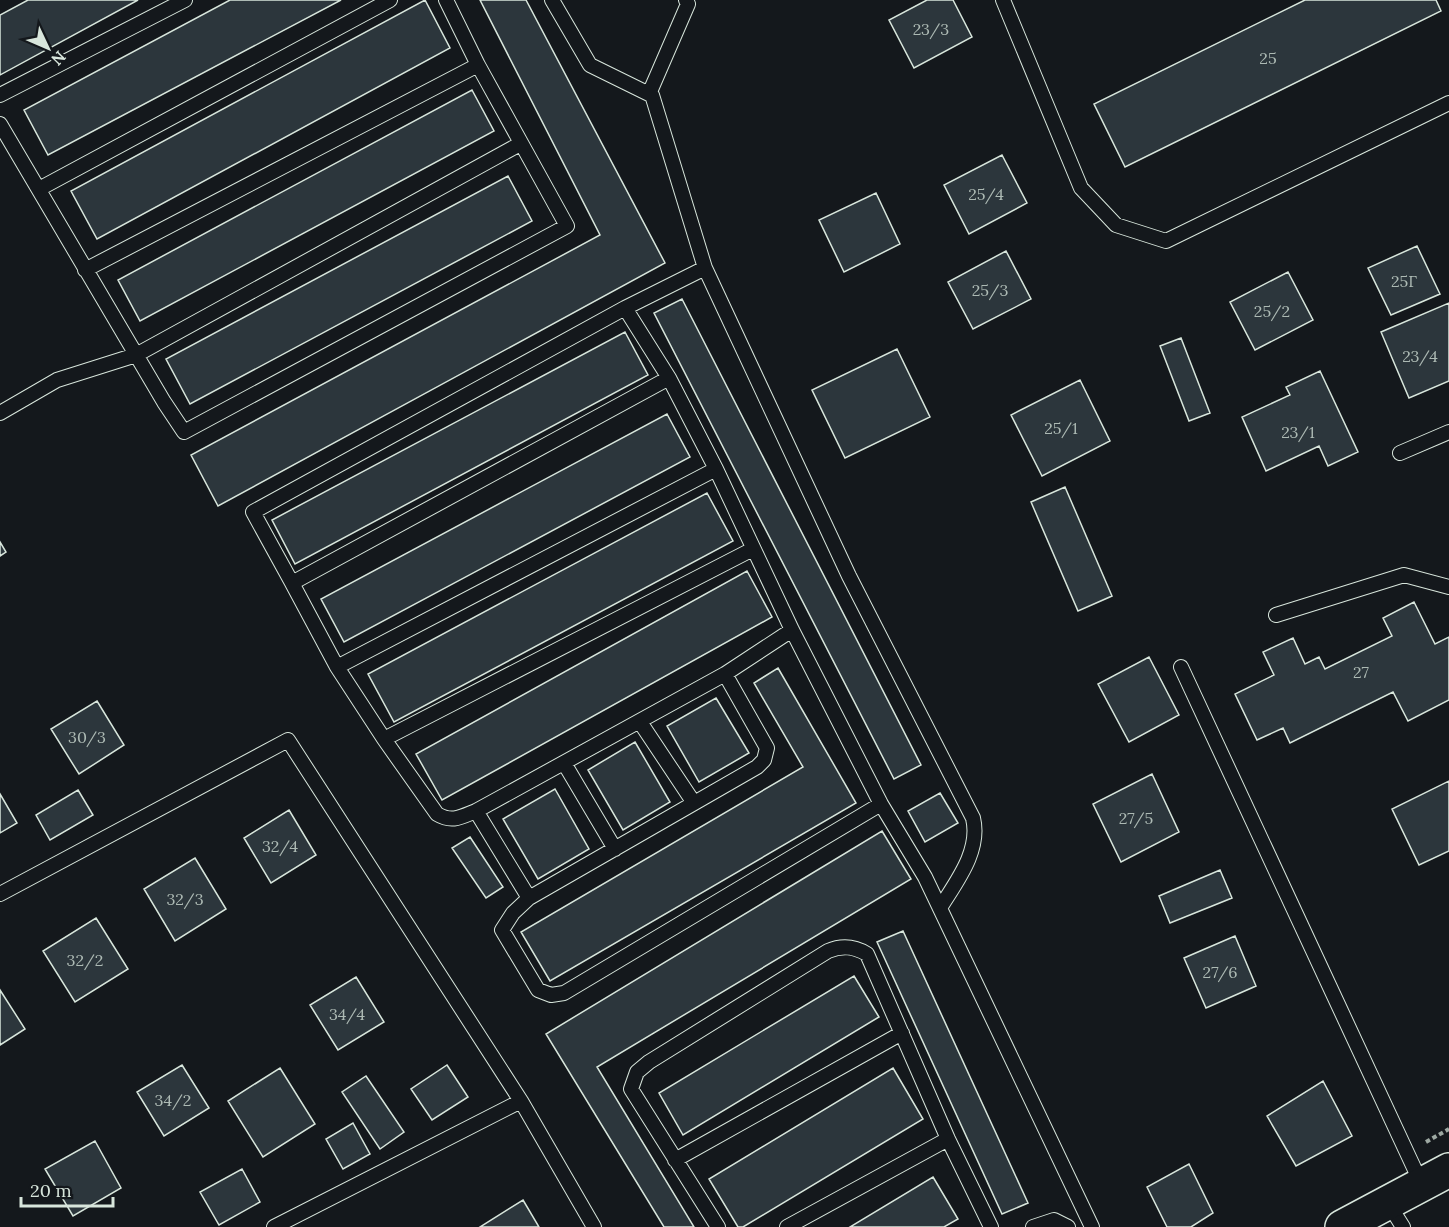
<svg xmlns="http://www.w3.org/2000/svg" width="1449" height="1227" viewBox="0 0 1449 1227" font-family="Lora,serif">
<rect width="100%" height="100%" fill="#14181c"/>
<path fill="#2c363c" stroke="#d8e6dc" stroke-width="1.5" d="M28 0H138L0 75V15Z
M230 0H341L48 155 24 110Z
M425 0 450 48 97 239 71 191Z
M480 0H526L665 263 218 506 191 455 600 235Z
M927 0H953L972 37 914 68 889 20Z
M1305 0H1436L1441 11 1125 167 1094 104Z
M472 90 494 131 140 321 118 280Z
M1002 155 1027 203 969 234 944 185Z
M508 176 532 221 190 404 166 359Z
M876 193 900 244 844 272 819 220Z
M1417 246 1440 294 1391 315 1368 268Z
M1006 251 1031 299 973 329 948 282Z
M1288 272 1313 320 1255 350 1230 302Z
M682 299 921 765 894 779 654 313Z
M1449 303V381L1409 398 1381 332Z
M625 332 648 375 295 564 272 520Z
M1181 338 1210 413 1189 421 1160 346Z
M897 349 930 417 845 458 812 390Z
M1320 371 1358 452 1328 466 1319 446 1266 471 1242 417 1290 395 1286 387Z
M1080 380 1110 441 1042 476 1011 415Z
M667 414 690 457 344 642 321 599Z
M1065 487 1112 596 1078 611 1031 502Z
M707 493 733 541 394 722 368 674Z
M0 542 6 552 0 556Z
M747 571 772 617 442 800 416 754Z
M1414 602 1435 644 1449 637V700L1408 721 1393 692 1290 743 1283 728 1257 740 1235 694 1274 675 1263 652 1293 638 1305 664 1319 657 1325 669 1392 636 1383 618Z
M1149 657 1179 715 1129 742 1098 684Z
M778 668 856 803 550 981 521 932 803 767 754 683Z
M716 698 749 753 699 782 667 726Z
M97 701 124 745 79 774 51 729Z
M635 742 670 802 623 830 588 770Z
M1152 774 1179 832 1121 862 1093 804Z
M1449 781V851L1419 865 1392 809Z
M555 789 589 849 538 879 503 819Z
M78 790 93 815 50 840 36 815Z
M940 793 958 823 925 842 908 811Z
M0 794 17 823 0 833Z
M289 810 316 855 271 883 244 838Z
M882 831 911 879 597 1067 694 1227H664L546 1034Z
M470 837 503 887 486 898 452 848Z
M195 858 226 909 175 941 144 889Z
M1220 870 1232 898 1170 923 1159 896Z
M96 918 128 969 75 1002 43 951Z
M903 931 1028 1203 1002 1214 877 942Z
M1235 936 1256 986 1206 1008 1184 958Z
M854 976 879 1017 683 1135 659 1093Z
M356 977 384 1022 338 1050 310 1005Z
M0 990 25 1029 0 1045Z
M182 1065 209 1108 164 1136 137 1092Z
M447 1065 468 1097 432 1120 411 1089Z
M280 1068 315 1124 263 1157 228 1101Z
M893 1068 923 1119 743 1227H738L709 1179Z
M366 1076 404 1132 380 1149 342 1092Z
M1323 1081 1352 1136 1296 1166 1267 1116Z
M353 1123 370 1154 343 1169 326 1139Z
M95 1141 121 1188 73 1216 45 1169Z
M1189 1164 1213 1213 1191 1227H1167L1147 1187Z
M242 1169 260 1202 219 1225 200 1192Z
M933 1177 958 1219 944 1227H850Z
M523 1200 539 1227H480Z"/>
<g fill="none" stroke-linecap="round" stroke-linejoin="round">
<g stroke="#d8e6dc" stroke-width="16">
<path id="lane" d="M552 0 590 65 649 94
M1003 0 1081 188 1116 225 1166 241 1449 103
M0 95 185 0
M0 124 164 402 184 432 567 226 478 65 446 0
M39 189 390 0
M705 268 849 576 973 818C981 851 956 882 940 908
M85 270 478 65
M625 308 669 378 716 469 792 630 881 804 925 877 1092 1227
M669 378 292 583 337 667 716 469
M0 413 57 380 136 355 520 144
M1400 453 1449 432
M292 583 253 512 625 308 705 268 652 95 649 94 688 4 686 0
M1276 615 1404 575 1449 587
M792 630 725 674 767 748 764 760 757 767 529 898 513 913 502 930 538 990 551 995 564 993 881 804
M337 667 384 739
M1181 667 1422 1185
M725 674 476 811C461 817 452 823 437 814L384 739 753 549
M640 722 694 803
M564 763 615 849
M476 811 529 898
M0 894 288 740 521 1101
M675 1160 902 1033
M1388 1203 1403 1227
M274 1227 521 1101 594 1227
M718 1227 631 1089 637 1072 649 1062 828 951C842 945 854 946 867 954L948 1139 991 1227
M787 1227 948 1139
M1033 1227 1054 1220 1068 1227"/>
</g>
<g stroke="#d8e6dc" stroke-width="36">
<path id="secondary" d="M1342 1227 1449 1170"/>
</g>
<path stroke="#9da8a2" stroke-width="4" stroke-dasharray="4.5 3" stroke-linecap="butt" d="M1426 1142 1449 1129"/>
<use href="#lane" stroke="#14181c" stroke-width="14"/>
<use href="#secondary" stroke="#14181c" stroke-width="33"/>
</g>
<g text-anchor="middle" stroke-width="4.5" stroke-linejoin="round" paint-order="stroke">
<g font-size="16" fill="#adbab4">
<text x="931" y="35">23/3</text>
<text x="1268" y="64">25</text>
<text x="986" y="200">25/4</text>
<text x="1404" y="287">25Г</text>
<text x="990" y="296">25/3</text>
<text x="1272" y="317">25/2</text>
<text x="1420" y="362">23/4</text>
<text x="1061" y="434">25/1</text>
<text x="1298" y="438">23/1</text>
<text x="1361" y="678">27</text>
<text x="87" y="743">30/3</text>
<text x="1136" y="824">27/5</text>
<text x="280" y="852">32/4</text>
<text x="185" y="905">32/3</text>
<text x="85" y="966">32/2</text>
<text x="1220" y="978">27/6</text>
<text x="347" y="1020">34/4</text>
<text x="173" y="1106">34/2</text>
</g>
</g>
<g transform="translate(48 48) rotate(134)" stroke="#14181c" stroke-width="4.5" paint-order="stroke">
<path d="M0-4.5L10 22L0 15L-10 22Z" fill="#d8e6dc"/>
<text y="-9" font-size="16" font-weight="bold" text-anchor="middle" fill="#d8e6dc">N</text>
</g>
<path d="M21 1197v9h92v-9" fill="none" stroke="#d8e6dc" stroke-width="3"/>
<text x="30" y="1197" font-size="18" fill="#d8e6dc" stroke="#14181c" stroke-width="4.5" paint-order="stroke">20 m</text>
</svg>
